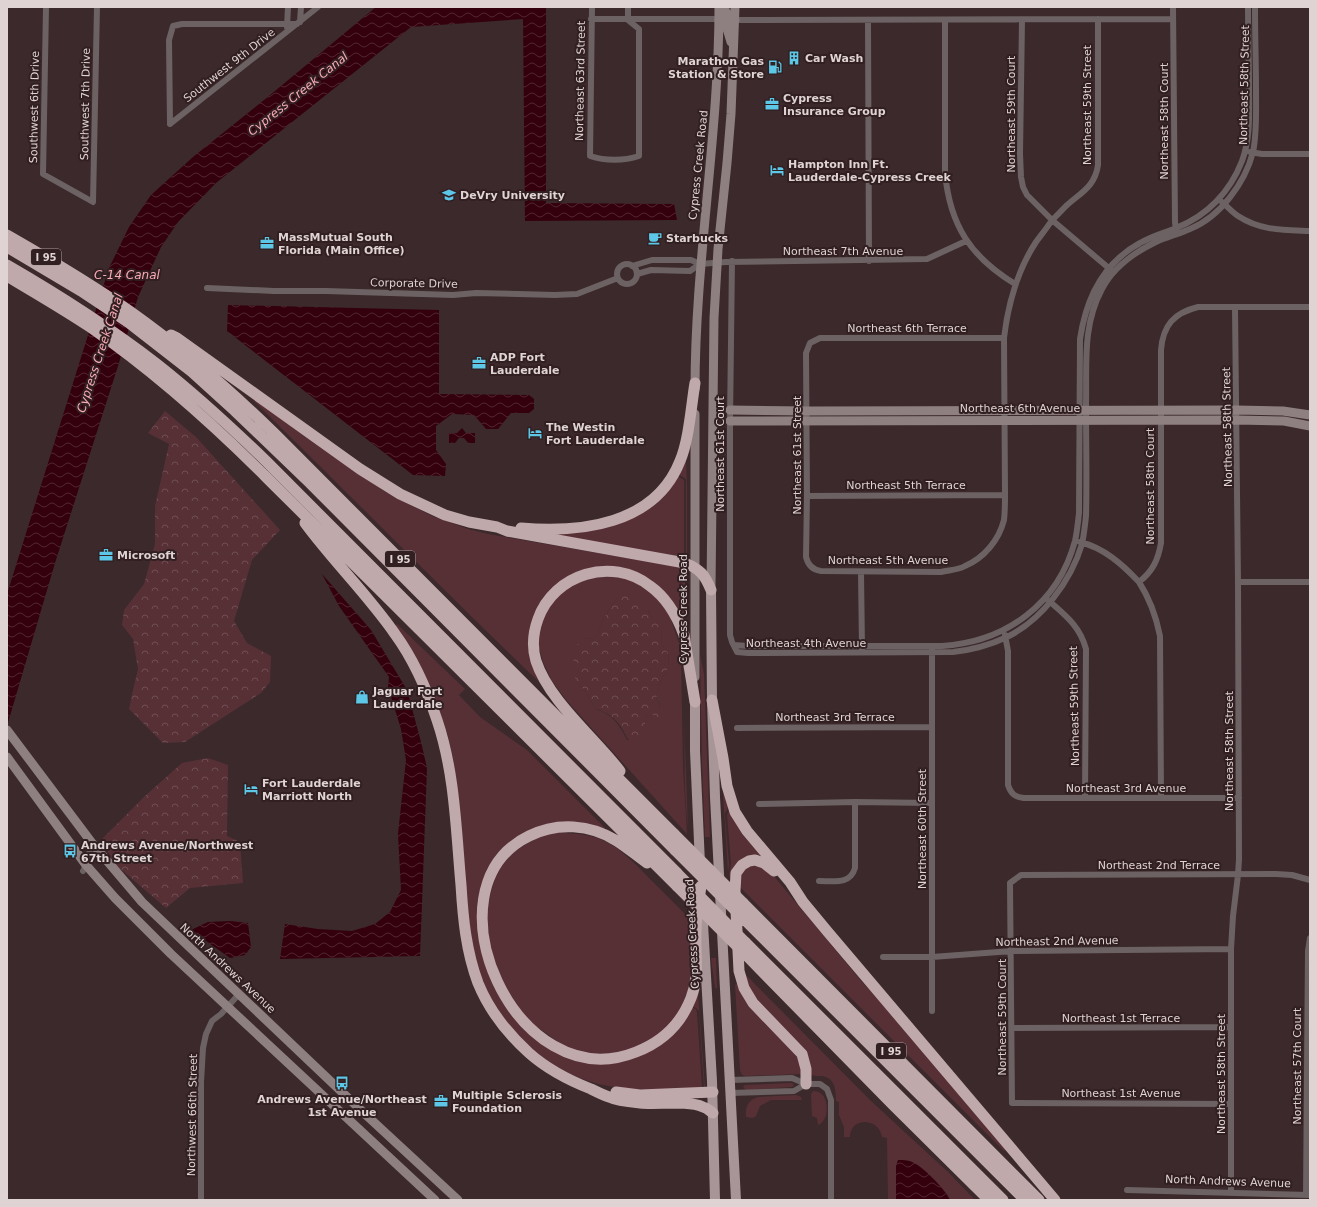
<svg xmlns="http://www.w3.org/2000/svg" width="1317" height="1207" viewBox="0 0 1317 1207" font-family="'DejaVu Sans',sans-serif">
<defs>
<pattern id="forest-crowns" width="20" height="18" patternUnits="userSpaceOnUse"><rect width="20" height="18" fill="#573036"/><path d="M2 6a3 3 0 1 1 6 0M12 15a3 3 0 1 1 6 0" fill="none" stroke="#6f4d52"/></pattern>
<pattern id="water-waves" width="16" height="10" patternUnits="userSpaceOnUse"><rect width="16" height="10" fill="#34000e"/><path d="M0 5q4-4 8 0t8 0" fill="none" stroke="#512430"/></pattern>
</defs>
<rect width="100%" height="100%" fill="#3b292b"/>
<path fill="#573036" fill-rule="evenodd" d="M250 395 384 491 432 516 468 529 488 534 685 568V613L679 616 656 586 599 568 541 605 533 666 539 682C441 588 346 491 249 396Z
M686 460 687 485V558H686V479L678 474Z
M677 476 684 480V558L542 533 619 522Z
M609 575 635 581 657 597 674 619 671 620 679 643 681 657 683 768 687 834 567 701 552 681 543 662 538 644 539 629 543 616 559 593 585 578ZM617 598 649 611 652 618 661 628 662 645 668 653 669 667 661 679 656 699 659 702 660 709 652 714H647L645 723V736L627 740C620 725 612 714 596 709L585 691 577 683 583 638 593 639 598 635C601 620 609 610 617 598Z
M397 624 465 689 459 695 480 717 527 750 605 828 603 830 523 835 508 846 496 859 486 874 480 892 478 912 480 935 524 1028 547 1047 562 1055 578 1060 595 1063 610 1062 624 1060 640 1055 691 1007 696 1009 697 1013 702 1088C669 1089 635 1092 603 1085 546 1072 500 1028 480 974 478 969 477 962 475 956 470 933 468 909 465 885 461 843 457 800 453 758L448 736 438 706 395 626Z
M682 649 684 657 685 745 688 829C681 770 688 709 682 649Z
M700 655 704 674 710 837H705L702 765Z
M725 793 729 805 725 814 729 864 728 873 723 794Z
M730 808 760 854 759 856 731 878 729 876 731 863 727 815Z
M552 833C567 833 582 833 597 838 619 845 636 865 652 881 665 894 678 907 691 920V978L689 987 683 1003 685 1004 674 1022 645 1044 611 1055 571 1051 526 1019 500 978 490 947 486 910 497 871 514 852 537 837Z
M750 865H756L768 869 863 983 909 1032 1007 1148 1004 1151 739 886 741 873Z
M711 958H716L717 988H715Z
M745 974 870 1100 948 1172 975 1200H950L947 1194 906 1160H898L896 1166V1200H888L887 1138 882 1137C879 1117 850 1117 850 1137H844V1127L839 1115V1102L836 1101C836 1090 835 1077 821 1076 817 1076 815 1076 811 1075L750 991Z
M737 984 797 1054 802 1069 801 1074 746 1076 742 1075 740 1070 735 985Z
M696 993H698L705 1088H704L699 1011 696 1008 691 1006Z
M792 1083 794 1085 792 1087 746 1090 743 1087 745 1085Z
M813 1091C830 1090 831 1120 818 1125L817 1118 812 1116 811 1094Z
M796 1095 801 1097 802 1100H771L760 1106 756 1116 753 1118 746 1117C745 1107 748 1100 758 1097Z"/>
<path fill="url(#forest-crowns)" d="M165 411 196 437 280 530 252 560 234 621 247 643 271 656 270 682 261 693 185 742 163 743 129 709 133 690 138 669 133 639 122 625 124 610 144 584 155 544V506L169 444 148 433Z
M630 595C640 601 648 607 652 618L657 620 661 628 662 645 668 653 669 667 661 679 656 699 659 702 661 717 657 718 652 714H647L645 723V736L640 742 635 744C627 739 627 738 623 730 617 719 607 712 596 709L585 691 577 683 573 672 574 652 577 645 583 638 593 639 598 635C601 620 609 610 617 598Z
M208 758 228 765 227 836 240 842 243 883 190 888 166 908 116 865 101 840 145 796 182 763Z"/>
<path fill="url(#water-waves)" d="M376 7H546V203L674 204 677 220 525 221 523 19 411 27 216 183 178 222 161 247 138 297 118 366 55 563 7 726V594L109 268 129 227 151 195 193 157 269 96Z
M228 305 439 310V394L529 395 534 399V409L529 413H511L498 429H486L474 415 452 414 436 426V450L446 464 445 476 413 475 227 331Z
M462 428 466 433H475V443H468L464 438H459L455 443H449V433H457Z
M322 574 371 630 407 690 421 742 427 768 420 956 280 959 285 924 318 929 352 931 375 924 390 912 401 890 398 834 406 760 401 729 388 687 389 677 339 606Z
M230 921 248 923 251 947 245 955 230 958 191 930 208 922Z
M898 1160C904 1160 909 1160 914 1163 923 1167 946 1190 950 1200H896V1166Z"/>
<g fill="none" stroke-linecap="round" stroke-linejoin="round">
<path stroke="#6c6263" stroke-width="6" d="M46 7 43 174 93 202 97 7
M592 7 590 156C605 161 624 161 639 156V29L628 20V7
M1173 7 1175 222 1176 231
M591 19H719
M1098 19V165C1095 187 1080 193 1066 206 1061 211 1057 216 1052 220L1111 270
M735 20 1173 19
M868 20 869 261
M945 20V173C950 226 971 257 1015 284
M300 22 301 7
M287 27 288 7
M170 124 169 40 173 26 182 24H297
M170 124 318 7
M1250 152 1262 154H1310
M1222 202C1227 206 1232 212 1238 216 1261 231 1284 230 1310 231
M732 261 730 421V635L732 642 737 652 748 653 953 652C971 650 990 645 1007 637 1042 620 1071 581 1082 544 1084 535 1085 525 1086 516 1087 479 1086 442 1086 404 1087 365 1082 326 1102 289 1113 268 1135 252 1156 242 1167 237 1179 234 1190 229 1220 217 1245 183 1253 152 1257 133 1256 112 1256 92 1256 63 1255 35 1255 7
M617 274a10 10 0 1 1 20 0a10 10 0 1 1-20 0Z
M632 266 652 260H691L700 264
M637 274 651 270 690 271 700 264 726 262 927 259 966 241
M207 288 274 291H326L453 295 476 293 555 295 577 294 618 278
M1004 338H820L810 343 806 353 807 496 806 557C808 565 813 570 821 571L941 572C949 570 958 570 965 566 984 558 999 540 1004 520 1005 512 1005 503 1005 495L1004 338C1008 304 1017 271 1036 242 1041 235 1047 228 1052 220L1027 195 1023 187 1021 177 1020 154 1022 20
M807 496 1005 495
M1080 542C1104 548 1122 564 1139 582
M861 572 862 649
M1238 582H1310
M1048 600C1065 615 1080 626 1086 649L1085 798
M1005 635 1008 651V785C1011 794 1015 797 1024 798H1239
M734 645 748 646H942C1006 642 1058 604 1075 541 1077 532 1078 522 1079 513L1080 339C1086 299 1103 263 1140 243 1152 236 1164 233 1176 228 1207 216 1230 192 1242 161 1251 137 1249 110 1249 86 1249 60 1248 33 1248 7
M932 649V1011
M737 728 932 727
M1161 798 1160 636C1156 616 1150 599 1139 582 1153 571 1158 560 1161 543V350C1163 325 1174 313 1198 307H1310
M759 804 855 802 932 803
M83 871 86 865 92 843
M819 881C834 881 850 885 855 868V802
M883 957H932L1012 951 1231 949
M1012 1028 1231 1027
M730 1080 792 1078 806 1084H820L827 1089 831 1100V1200
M730 1093 794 1091 806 1084
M1230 1104 1012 1103 1010 883 1021 875 1276 874 1292 875 1310 880
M1127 1190 1309 1195
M1231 1193V949L1233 916 1238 875 1239 859 1238 582 1235 308
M1306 1195 1308 951 1310 938
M201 1200V1082L203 1048 206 1034 212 1021 221 1014 239 994"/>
<path stroke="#8e7f80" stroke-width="9" d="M724 7C726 13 728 18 735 20
M719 19 726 25 731 42
M695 389C695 261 719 135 719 7
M730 410 807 411 1237 410 1283 411 1310 415
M730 421 1237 420 1284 421 1310 426
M711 588 714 318 718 249 727 163 731 114 735 7
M695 677V414
M7 730 92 843 142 902 365 1114 458 1200
M7 757 86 865 115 898 171 954 435 1200"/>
<path stroke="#a89597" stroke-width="10" d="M711 590 712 700 715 797 736 1200
M695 702V751L700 864
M702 906 712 1081 715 1200"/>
<path stroke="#c0a9ab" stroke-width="11" d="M7 235C49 259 91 284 131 312 183 349 230 390 275 434L674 834
M7 247 81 291 129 323 192 372 235 411 310 483 675 850
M7 265C59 295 109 327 157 364 195 394 231 427 266 461L677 873
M7 276C35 293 63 309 90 327 154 371 212 423 267 478L677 886
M171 335 177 338 360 469 400 494 445 515 469 522 497 527 507 531 685 563C700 569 705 575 711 590
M305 523C333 561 368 595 395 634 414 660 427 690 437 720 455 773 456 830 461 885 463 918 466 951 478 983 489 1010 508 1034 529 1053 547 1069 568 1080 591 1089 597 1092 603 1095 609 1097 618 1101 630 1102 640 1103 658 1105 687 1100 703 1107 707 1108 710 1111 713 1113
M521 528C580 533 655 525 680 461 689 440 691 407 695 383
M712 700 723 758 727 786 735 812 747 831 790 882 803 902 827 931 1055 1200
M620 771C595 738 549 701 536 661 532 648 533 633 538 619 554 574 612 556 650 586 667 598 677 616 684 635L695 702
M647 863C637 856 628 848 617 841 590 824 557 822 529 836 422 888 516 1100 636 1052 662 1042 681 1024 691 998 700 975 695 956 696 932 696 917 699 901 701 886
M774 871 764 863 755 860 749 861 742 865 736 873 735 891 739 971 744 988 753 1003 802 1054 806 1069V1084
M743 903 1039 1200
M744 919 1025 1200
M745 942 1003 1200
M746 955 893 1105 989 1200
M616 1092 640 1095 713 1092"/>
<path stroke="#c0a9ab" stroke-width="11" d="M674 834 743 903
M675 850 744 919
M677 873 745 942
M677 886 746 955"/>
</g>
<defs>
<g id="building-bare" transform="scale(1.08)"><path d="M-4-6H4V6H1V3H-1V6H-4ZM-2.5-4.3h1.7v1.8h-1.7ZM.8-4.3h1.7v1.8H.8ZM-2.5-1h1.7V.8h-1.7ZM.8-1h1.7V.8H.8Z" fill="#5cc7e7" stroke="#311f21" stroke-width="2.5" paint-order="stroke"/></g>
<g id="fuel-bare" transform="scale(1.08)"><path d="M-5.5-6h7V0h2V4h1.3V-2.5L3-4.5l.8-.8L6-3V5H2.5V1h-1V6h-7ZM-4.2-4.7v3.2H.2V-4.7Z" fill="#5cc7e7" stroke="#311f21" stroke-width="2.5" paint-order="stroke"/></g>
<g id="office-bare" transform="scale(1.08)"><path d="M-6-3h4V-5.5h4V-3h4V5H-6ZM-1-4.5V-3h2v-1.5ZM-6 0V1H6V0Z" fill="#5cc7e7" stroke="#311f21" stroke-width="2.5" paint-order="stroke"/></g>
<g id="hotel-bare" transform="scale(1.08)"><path d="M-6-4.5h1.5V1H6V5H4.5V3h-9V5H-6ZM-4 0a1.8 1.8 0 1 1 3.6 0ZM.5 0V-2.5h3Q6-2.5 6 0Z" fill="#5cc7e7" stroke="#311f21" stroke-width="2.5" paint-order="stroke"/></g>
<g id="university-bare" transform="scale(1.08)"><path d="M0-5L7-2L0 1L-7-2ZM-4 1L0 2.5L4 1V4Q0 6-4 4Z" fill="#5cc7e7" stroke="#311f21" stroke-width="2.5" paint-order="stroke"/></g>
<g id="cafe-bare" transform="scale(1.08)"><path d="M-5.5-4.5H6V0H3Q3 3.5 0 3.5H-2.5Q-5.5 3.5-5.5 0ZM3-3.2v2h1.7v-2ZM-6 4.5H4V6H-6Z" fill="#5cc7e7" stroke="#311f21" stroke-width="2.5" paint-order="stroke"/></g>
<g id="shop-bare" transform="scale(1.08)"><path d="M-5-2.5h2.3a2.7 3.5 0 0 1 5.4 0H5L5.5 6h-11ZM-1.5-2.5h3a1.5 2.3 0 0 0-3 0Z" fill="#5cc7e7" stroke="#311f21" stroke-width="2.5" paint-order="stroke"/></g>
<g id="bus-bare" transform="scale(1.08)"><path d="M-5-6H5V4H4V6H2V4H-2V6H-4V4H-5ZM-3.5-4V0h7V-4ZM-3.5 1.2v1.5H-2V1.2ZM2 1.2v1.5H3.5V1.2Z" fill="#5cc7e7" stroke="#311f21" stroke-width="2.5" paint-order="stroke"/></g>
</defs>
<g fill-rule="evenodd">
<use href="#building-bare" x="794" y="58"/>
<use href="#fuel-bare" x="775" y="67"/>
<use href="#office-bare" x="772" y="104"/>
<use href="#hotel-bare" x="777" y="170"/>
<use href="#university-bare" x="449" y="195"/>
<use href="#cafe-bare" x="655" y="238"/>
<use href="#office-bare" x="267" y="243"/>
<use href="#office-bare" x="479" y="363"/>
<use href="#hotel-bare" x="535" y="433"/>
<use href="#office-bare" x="106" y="555"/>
<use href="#shop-bare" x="362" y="697"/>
<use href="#hotel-bare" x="251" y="789"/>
<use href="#bus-bare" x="70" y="851"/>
<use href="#bus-bare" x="342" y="1083"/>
<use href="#office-bare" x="441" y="1101"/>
</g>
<g text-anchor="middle" stroke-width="4" stroke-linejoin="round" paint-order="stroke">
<g fill="#311f21" stroke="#ab9d9e" stroke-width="1">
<rect x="31" y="249" width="30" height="16" rx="3"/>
<rect x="385" y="551" width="30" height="16" rx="3"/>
<rect x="876" y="1043" width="30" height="16" rx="3"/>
</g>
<g font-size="10" font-weight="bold" fill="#dfd3d4">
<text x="46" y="261">I 95</text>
<text x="400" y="563">I 95</text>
<text x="891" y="1055">I 95</text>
</g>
<g font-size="11" font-weight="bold" fill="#dfd3d4" stroke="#311f21" text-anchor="start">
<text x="805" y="62">Car Wash</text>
<text x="764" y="65" text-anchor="end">Marathon Gas<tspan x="764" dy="13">Station &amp; Store</tspan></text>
<text x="783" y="102">Cypress<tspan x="783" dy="13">Insurance Group</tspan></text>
<text x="788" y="168">Hampton Inn Ft.<tspan x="788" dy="13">Lauderdale-Cypress Creek</tspan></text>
<text x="460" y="199">DeVry University</text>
<text x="278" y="241">MassMutual South<tspan x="278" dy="13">Florida (Main Office)</tspan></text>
<text x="666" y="242">Starbucks</text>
<text x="490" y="361">ADP Fort<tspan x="490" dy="13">Lauderdale</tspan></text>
<text x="546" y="431">The Westin<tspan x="546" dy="13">Fort Lauderdale</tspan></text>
<text x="117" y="559">Microsoft</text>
<text x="373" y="695">Jaguar Fort<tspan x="373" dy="13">Lauderdale</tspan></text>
<text x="262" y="787">Fort Lauderdale<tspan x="262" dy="13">Marriott North</tspan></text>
<text x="81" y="849">Andrews Avenue/Northwest<tspan x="81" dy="13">67th Street</tspan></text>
<text x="452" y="1099">Multiple Sclerosis<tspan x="452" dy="13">Foundation</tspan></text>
<text x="342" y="1103" text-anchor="middle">Andrews Avenue/Northeast<tspan x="342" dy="13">1st Avenue</tspan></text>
</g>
<g font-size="11" fill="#dfd3d4" stroke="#311f21">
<text transform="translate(229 65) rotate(-38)" y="4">Southwest 9th Drive</text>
<text transform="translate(580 81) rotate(-89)" y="4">Northeast 63rd Street</text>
<text transform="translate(1244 85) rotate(-89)" y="4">Northeast 58th Street</text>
<text transform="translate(85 104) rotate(-89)" y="4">Southwest 7th Drive</text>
<text transform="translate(1087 105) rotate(-90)" y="4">Northeast 59th Street</text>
<text transform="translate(34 107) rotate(-89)" y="4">Southwest 6th Drive</text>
<text transform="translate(1011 114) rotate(-90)" y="4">Northeast 59th Court</text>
<text transform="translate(1164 121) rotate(-90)" y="4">Northeast 58th Court</text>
<text transform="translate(698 165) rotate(-84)" y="4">Cypress Creek Road</text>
<text x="843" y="255">Northeast 7th Avenue</text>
<text transform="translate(414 283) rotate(1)" y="4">Corporate Drive</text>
<text x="907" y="332">Northeast 6th Terrace</text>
<text x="1020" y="412">Northeast 6th Avenue</text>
<text transform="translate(1227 427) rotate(-91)" y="4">Northeast 58th Street</text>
<text transform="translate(720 454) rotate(-90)" y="4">Northeast 61st Court</text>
<text transform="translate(797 455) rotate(-90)" y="4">Northeast 61st Street</text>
<text x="906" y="489">Northeast 5th Terrace</text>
<text transform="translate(1150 486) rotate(-90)" y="4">Northeast 58th Court</text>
<text x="888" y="564">Northeast 5th Avenue</text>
<text transform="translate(683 609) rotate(-90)" y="4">Cypress Creek Road</text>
<text x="806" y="647">Northeast 4th Avenue</text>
<text transform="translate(1074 706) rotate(-91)" y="4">Northeast 59th Street</text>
<text x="835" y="721">Northeast 3rd Terrace</text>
<text transform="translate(1229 751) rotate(-90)" y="4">Northeast 58th Street</text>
<text x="1126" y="792">Northeast 3rd Avenue</text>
<text transform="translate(922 829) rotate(-90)" y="4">Northeast 60th Street</text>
<text x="1159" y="869">Northeast 2nd Terrace</text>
<text transform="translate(692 934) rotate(-93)" y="4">Cypress Creek Road</text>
<text transform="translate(1057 941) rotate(-1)" y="4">Northeast 2nd Avenue</text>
<text transform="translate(228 968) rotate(43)" y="4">North Andrews Avenue</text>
<text transform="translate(1002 1017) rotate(-90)" y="4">Northeast 59th Court</text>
<text x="1121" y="1022">Northeast 1st Terrace</text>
<text transform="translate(1297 1066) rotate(-90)" y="4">Northeast 57th Court</text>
<text transform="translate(1221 1074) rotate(-90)" y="4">Northeast 58th Street</text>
<text x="1121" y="1097">Northeast 1st Avenue</text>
<text transform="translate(192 1115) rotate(-89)" y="4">Northwest 66th Street</text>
<text transform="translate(1228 1181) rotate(2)" y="4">North Andrews Avenue</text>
</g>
<g font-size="12" font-style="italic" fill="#faacb7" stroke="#311f21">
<text transform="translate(298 94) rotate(-39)" y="4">Cypress Creek Canal</text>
<text x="127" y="279">C-14 Canal</text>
<text transform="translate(100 353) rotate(-72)" y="4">Cypress Creek Canal</text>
</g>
</g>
<rect width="1317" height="1207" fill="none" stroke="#dfd3d4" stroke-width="16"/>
</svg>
